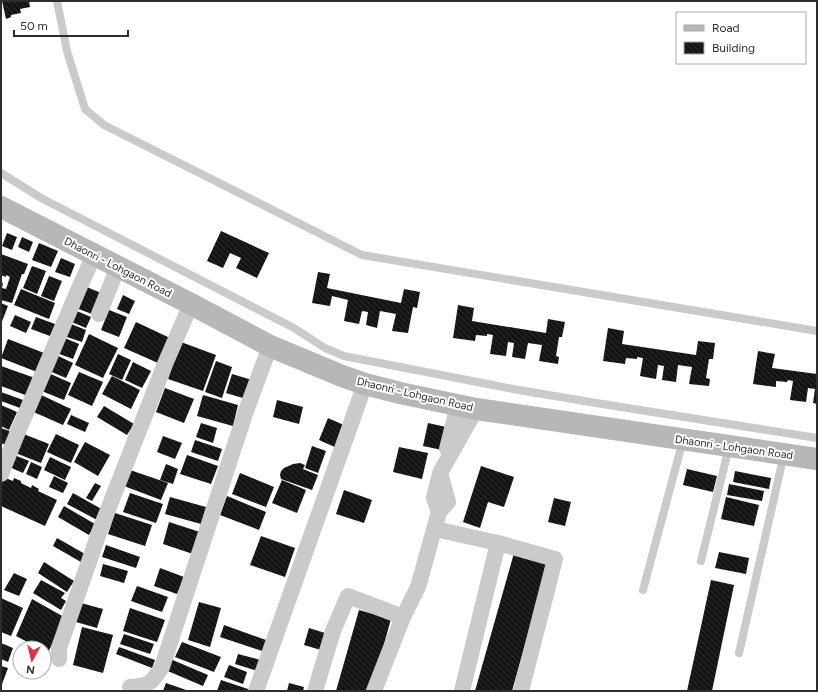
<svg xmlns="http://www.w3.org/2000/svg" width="818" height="692" viewBox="0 0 818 692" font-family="Figtree,sans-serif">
<defs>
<pattern id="building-back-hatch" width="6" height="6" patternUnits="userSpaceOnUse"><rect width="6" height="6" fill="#141414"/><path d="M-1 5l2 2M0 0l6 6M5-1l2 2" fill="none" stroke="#2e2e2e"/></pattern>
</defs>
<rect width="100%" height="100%" fill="#fff"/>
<path fill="url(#building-back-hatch)" d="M2 1H29L30 7 20 9 21 13 11 15V17L6 19Z
M221 231 269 253 257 278 236 268 241 258 230 253 223 268 207 261Z
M7 233 17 237 12 250 2 246Z
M22 237 33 242 29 252 18 247Z
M39 243 58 251 51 267 32 260Z
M1 254 28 264 24 274H22L12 303 1 300V283H3L2 288 6 289 10 277 6 275V277L1 275Z
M61 258 75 264 70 277 55 272Z
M32 266 46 271 37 294 23 288Z
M318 272 330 274 327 288 401 303 404 289 420 292 417 308 413 307 408 333 392 331 396 314 380 311 377 328 366 325 368 312 362 311 359 324 344 321 348 300 332 296 330 306 312 303Z
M49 276 62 281 54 301 41 296Z
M82 285 101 293 92 314 73 307Z
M21 289 55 303 49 319 14 305Z
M123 295 135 301 129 314 117 309Z
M1 303 8 306 1 324Z
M458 305 474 308 472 321 546 333 548 319 565 322 562 337H559L556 356 559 357 558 364 539 361 542 345 528 343 525 359 512 357 514 343 508 342 506 356 490 354 493 335 487 334V336L476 335 475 341 453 338Z
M72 309 91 317 86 328 67 320Z
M109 310 127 317 119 337 101 330Z
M15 315 31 322 26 333 10 326Z
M36 317 55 324 50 336 31 329Z
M66 322 86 330 82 342 61 335Z
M136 322 170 338 158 363 124 348Z
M608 328 624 331 622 344 696 355 698 341 715 343 713 359H709L706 378 710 379 709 386 689 384 692 367 678 365 676 382 662 380 664 366 658 365 656 379 640 376 643 358 637 357V359L626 358 625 364 603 361Z
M89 334 118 348 103 378 75 365Z
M60 336 79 344 73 359 54 352Z
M8 339 44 353 37 372 1 358Z
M181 342 216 355 203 391 168 379Z
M758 351 775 354 772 368 817 374V404L813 403 815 389 808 388 806 402 790 400 793 381 788 380 787 382 776 381V387L753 384Z
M54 354 73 363 66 378 47 370Z
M118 354 131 360 122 380 109 374Z
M216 361 232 367 222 398 205 392Z
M133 362 151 371 142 388 125 380Z
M1 366 35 378 28 396 1 386Z
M46 372 71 383 64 400 39 390Z
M79 372 103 382 92 406 68 395Z
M232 374 252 380 246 399 226 393Z
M112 376 140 390 131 409 102 394Z
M165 388 194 399 184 423 156 412Z
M1 392 23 400 20 408 1 401Z
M37 393 71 409 63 425 29 410Z
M203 395 238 405 233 426 197 416Z
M277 400 303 407 299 424 273 417Z
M1 405 17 412 9 430 1 426Z
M104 406 134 424 127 435 97 417Z
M71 415 89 423 85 432 67 424Z
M328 418 346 426 337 448 319 440Z
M201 423 217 428 213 443 196 437Z
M428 423 446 427 442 450 423 446Z
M1 428 12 432 6 445 1 443Z
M21 433 49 444 41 463 13 452Z
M56 434 79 445 71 463 47 452Z
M163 436 182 443 175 459 157 452Z
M195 440 222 449 218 461 191 452Z
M85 442 110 455 98 476 74 462Z
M312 446 326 451 318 473 305 468Z
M399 447 428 453 422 479 393 472Z
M12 454 29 461 23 473 7 466Z
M187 455 218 466 211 484 180 474Z
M50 457 71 467 65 480 44 470Z
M31 462 42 467 37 479 26 474Z
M300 463 305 465 303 469 318 475 312 490 281 479 280 475 281 471 284 468 293 464Z
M166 464 178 469 173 484 160 480Z
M481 466 514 477 504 507 488 502 480 528 463 522Z
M687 469 717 476 713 492 683 485Z
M130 470 168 483 161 500 124 486Z
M735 471 771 478 769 489 733 482Z
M240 473 274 487 266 507 232 494Z
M54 476 68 483 63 493 49 487Z
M3 477 13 481 14 478 21 481V483L31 488 32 485 39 489 38 491 57 500 45 526 1 506V481Z
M282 480 306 490 297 513 272 503Z
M95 483 101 486 92 501 86 498Z
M729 484 764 491 762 501 727 495Z
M344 490 372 500 364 523 336 514Z
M73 493 105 511 99 521 67 504Z
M130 493 163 504 156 523 123 512Z
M227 496 266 512 259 530 220 515Z
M170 497 206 507 201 524 165 514Z
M726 497 759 505 754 526 721 519Z
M554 498 571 502 565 526 548 522Z
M64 506 95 524 89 535 58 517Z
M115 513 152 525 145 546 108 534Z
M169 522 200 532 193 554 163 544Z
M261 536 295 548 285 577 250 565Z
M57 538 85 554 81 562 53 546Z
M106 545 140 557 136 568 102 557Z
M719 552 749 558 746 574 715 568Z
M514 553 548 563 512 691H475Z
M44 562 74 581 67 592 38 573Z
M103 564 128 571 124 583 100 576Z
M160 568 184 577 177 594 154 586Z
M14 573 27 579 19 596 4 590Z
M41 580 65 593 61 598 66 601 61 610 33 593Z
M711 580 734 585 712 691H687Z
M137 586 168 597 162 612 131 601Z
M1 598 23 608 11 636 1 632Z
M32 599 64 617 48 653 44 651V648H39L16 636Z
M199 602 221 608 210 647 188 640Z
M81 603 103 609 97 628 76 622Z
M130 608 165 620 157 642 123 631Z
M359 610 391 619 371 691H336Z
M224 625 266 640 262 651 220 637Z
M82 627 113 635 103 673 73 665Z
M309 628 325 633 321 650 304 645Z
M124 634 154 644 150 654 120 644Z
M182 642 221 657 214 672 175 657Z
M1 643 13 648 8 662 1 659Z
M119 647 155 660 152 668 116 654Z
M238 654 261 660 258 671 235 664Z
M168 658 208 675 203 686 163 669Z
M229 665 247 672 243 684 224 677Z
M1 666 8 668 1 687Z
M221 680 248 689V691H217Z
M166 683 189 691H163Z
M289 683 304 687 303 691H287Z"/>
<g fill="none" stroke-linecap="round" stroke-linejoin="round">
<path stroke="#cacaca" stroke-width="8" d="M57 1 67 51 85 109 104 125 362 255 817 331
M1 173 41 198 294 328 325 348 344 356 513 389 596 403 817 438
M701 561 729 447
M643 590 683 440
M739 653 784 454"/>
<path stroke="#cacaca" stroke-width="16" d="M99 314 118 267
M447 449 458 405
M1 474 17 434 80 286 94 255
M439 512 434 498 440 473
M435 529 498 543 462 691
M498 543 555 559 521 691
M59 659V648L100 530 165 364 191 304
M130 687C150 685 151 684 162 667L246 411 270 346
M256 691 365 384
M315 691 333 631 348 596 403 617
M374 691 403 617 418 587 439 512 448 502 440 473 476 409"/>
<path stroke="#b7b7b7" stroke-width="22" d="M1 207 191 304 270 346 342 376 365 384 400 393 476 409 817 459"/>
</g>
<g text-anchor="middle" stroke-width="4" stroke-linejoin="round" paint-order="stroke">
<g font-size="11" fill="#2d2d2d" stroke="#fff">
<text transform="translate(118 267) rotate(27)" y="4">Dhaonri - Lohgaon Road</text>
<text transform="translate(415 394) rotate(13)" y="4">Dhaonri - Lohgaon Road</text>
<text transform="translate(734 447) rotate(8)" y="4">Dhaonri - Lohgaon Road</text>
</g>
</g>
<rect width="818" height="692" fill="none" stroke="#2d2d2d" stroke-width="4"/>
<rect x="676" y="12" width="130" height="52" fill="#ffffff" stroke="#ababab"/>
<rect x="684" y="25" width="20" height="6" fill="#b7b7b7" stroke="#ababab"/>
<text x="712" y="32" font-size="12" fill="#2d2d2d">Road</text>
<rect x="684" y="42" width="20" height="12" fill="url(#building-back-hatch)" stroke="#ababab"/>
<text x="712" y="52" font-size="12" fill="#2d2d2d">Building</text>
<g transform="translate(32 660) rotate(188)"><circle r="19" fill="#ffffff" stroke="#ababab"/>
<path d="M0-3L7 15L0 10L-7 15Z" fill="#e13243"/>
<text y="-6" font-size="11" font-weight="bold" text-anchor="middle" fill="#2d2d2d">N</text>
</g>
<path d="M14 30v6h114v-6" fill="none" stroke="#2d2d2d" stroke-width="2"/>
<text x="20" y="30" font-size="12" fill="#2d2d2d" stroke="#ffffff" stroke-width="3" paint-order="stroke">50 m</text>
</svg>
